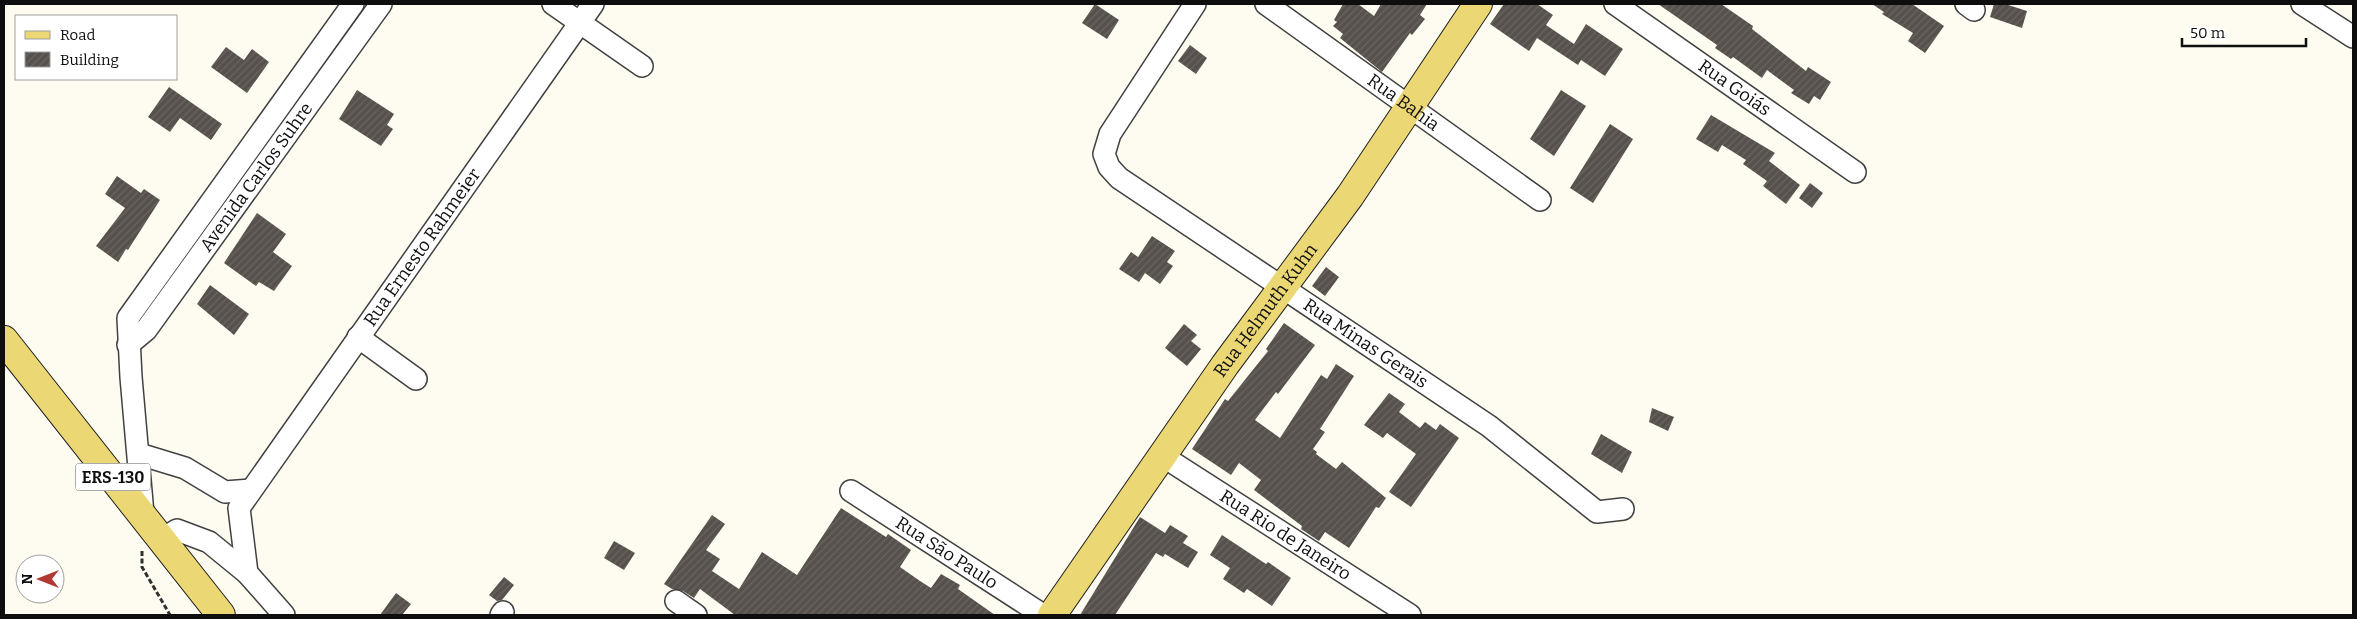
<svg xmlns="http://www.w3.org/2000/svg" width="2357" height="619" viewBox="0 0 2357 619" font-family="Bitter,serif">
<defs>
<pattern id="building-hatch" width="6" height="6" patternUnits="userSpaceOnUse" patternTransform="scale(1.25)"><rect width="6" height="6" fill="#56514c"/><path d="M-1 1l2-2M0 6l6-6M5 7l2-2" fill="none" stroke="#696561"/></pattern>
</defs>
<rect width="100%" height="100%" fill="#fefcf1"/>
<path fill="url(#building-hatch)" d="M1095 4 1119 20 1107 39 1082 23Z
M1343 4H1358L1374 16 1381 4H1427L1420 15 1425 19 1412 35 1410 33 1382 72 1340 38 1343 34 1333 26 1337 22 1334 20Z
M1504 4H1537L1553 15 1546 25 1574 44 1586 24 1623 49 1605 76 1581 60 1578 65 1537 38 1529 51 1490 24Z
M1658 4H1721L1753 26 1752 29 1806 71 1808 67 1831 82 1820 100 1814 96 1809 104 1791 93 1794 90 1767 70 1762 78 1733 57 1731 59 1715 48 1717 45Z
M1872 4H1912L1944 26 1925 53 1908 41 1913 33 1882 14 1884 12Z
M1994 4H2005L2027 11 2022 28 1990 17Z
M1190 45 1207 58 1196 74 1178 61Z
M226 47 244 60 252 49 269 62 247 93 211 67Z
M169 87 222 124 211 140 180 118 170 132 148 117Z
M357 90 394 114 387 125 393 129 381 146 339 119Z
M1561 90 1586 106 1554 156 1530 139Z
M1711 115 1775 153 1769 161 1800 185 1786 204 1763 186 1767 181 1743 164 1746 160 1722 145 1718 152 1696 139Z
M1610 124 1633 139 1593 203 1570 188Z
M117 176 141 193 144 189 160 200 128 250 126 249 118 262 96 246 125 208 105 194Z
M1810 183 1823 193 1812 208 1799 198Z
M257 213 286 234 273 252 292 266 274 291 259 282 256 286 224 263Z
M1152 236 1175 251 1167 262 1173 266 1160 284 1145 273 1139 282 1119 269 1131 252 1138 257Z
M1326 267 1339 277 1325 296 1312 286Z
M210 285 249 314 234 335 197 304Z
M1284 323 1315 345 1278 394 1276 392 1255 420 1280 438 1321 375 1327 379 1336 364 1354 376 1320 429 1325 432 1313 449 1317 452 1316 454 1336 469 1342 462 1386 498 1379 508 1376 507 1349 548 1325 532 1319 541 1301 529 1302 526 1254 490 1261 480 1239 463 1231 475 1192 449 1225 399 1228 401 1268 351 1266 349Z
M1184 324 1197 335 1191 341 1201 349 1187 366 1165 348Z
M1389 393 1405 404 1399 412 1420 428 1425 422 1436 430 1440 424 1459 438 1411 507 1389 492 1416 454 1387 433 1383 438 1364 425Z
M1652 408 1674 417 1668 431 1649 422Z
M1601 434 1632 452 1622 473 1591 454Z
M841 508 886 537 888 534 911 550 900 567 920 581 931 588 941 574 960 585 958 589 995 615H735L700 589 694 598 683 591 672 589 664 584 712 515 725 524 706 550 720 559 712 571 739 589 762 552 797 575Z
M1140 517 1165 533 1170 525 1188 536 1183 543 1198 552 1188 568 1165 554 1163 557 1156 553 1115 615H1080Z
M1222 535 1266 564 1268 562 1291 578 1272 606 1247 589 1244 593 1223 579 1230 568 1210 555Z
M614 541 635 553 624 570 604 558Z
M504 577 514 585 502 600 497 601 489 595Z
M396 593 411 604 402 615H380Z"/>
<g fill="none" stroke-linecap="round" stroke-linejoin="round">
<g stroke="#414141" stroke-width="24">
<g id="minor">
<path d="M553 4 642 66"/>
<path id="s1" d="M1195 4 1110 134 1104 154 1109 167 1119 178 1489 426 1597 512 1623 509"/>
<path id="s2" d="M1266 4 1540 200"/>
<path id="s3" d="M1615 4 1855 172"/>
<path d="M1966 4 1974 10"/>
<path d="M2302 4 2353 37"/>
<path d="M358 337 416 379"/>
<path id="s4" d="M128 345 146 330 381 4"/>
<path d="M139 454 185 468 225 492 251 490"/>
<path id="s5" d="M1161 455 1410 615"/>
<path id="s6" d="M851 491 1043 615"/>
<path d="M143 514 131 377 128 318 353 4"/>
<path d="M162 539 177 530 209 542 247 573"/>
<path d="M676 601 696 615"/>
<path id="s7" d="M284 615 247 573 239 508 593 4"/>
<path d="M501 615 503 612"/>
</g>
</g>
<g stroke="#1f1f1f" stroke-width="30">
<g id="major">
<path d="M4 340 221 615"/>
<path id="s8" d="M1052 615 1225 365 1350 196 1478 4"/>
</g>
</g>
<path stroke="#303030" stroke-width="3" stroke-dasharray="5 2.5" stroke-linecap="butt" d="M142 551V567L170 615"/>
<use href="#minor" stroke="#fff" stroke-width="21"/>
<use href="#major" stroke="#ebd874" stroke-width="28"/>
</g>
<g text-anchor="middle" stroke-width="5" stroke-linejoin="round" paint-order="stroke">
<rect fill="#fff" stroke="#565656" stroke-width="1" x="75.5" y="463.5" width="75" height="27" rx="4"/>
<g font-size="16" font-weight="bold" fill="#0e0e0e">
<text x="113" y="483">ERS-130</text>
</g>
<g font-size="18" fill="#0e0e0e" stroke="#fff">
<text dy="6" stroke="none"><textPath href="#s3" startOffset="146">Rua Goiás</textPath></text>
<text dy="6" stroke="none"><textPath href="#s2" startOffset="169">Rua Bahia</textPath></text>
<text dy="6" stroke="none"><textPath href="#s4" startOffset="212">Avenida Carlos Suhre</textPath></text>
<text dy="6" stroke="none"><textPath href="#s7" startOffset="440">Rua Ernesto Rahmeier</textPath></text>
<text dy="6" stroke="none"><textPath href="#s8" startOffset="372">Rua Helmuth Kuhn</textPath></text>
<text dy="6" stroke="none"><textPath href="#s1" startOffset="502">Rua Minas Gerais</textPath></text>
<text dy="6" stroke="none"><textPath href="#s5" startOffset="148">Rua Rio de Janeiro</textPath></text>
<text dy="6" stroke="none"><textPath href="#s6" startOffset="114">Rua São Paulo</textPath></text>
</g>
</g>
<rect width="2357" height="619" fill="none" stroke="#0e0e0e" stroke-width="10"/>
<rect x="15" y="15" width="162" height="65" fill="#ffffff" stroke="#9f9f9f"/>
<rect x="25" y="31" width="25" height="8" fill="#ebd874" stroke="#9f9f9f"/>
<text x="60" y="40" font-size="15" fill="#0e0e0e">Road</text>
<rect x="25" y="52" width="25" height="15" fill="url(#building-hatch)" stroke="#9f9f9f"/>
<text x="60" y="65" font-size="15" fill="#0e0e0e">Building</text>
<g transform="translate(40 579) rotate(270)"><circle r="24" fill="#ffffff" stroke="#9f9f9f"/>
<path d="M0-4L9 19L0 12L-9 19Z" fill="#b13934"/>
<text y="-8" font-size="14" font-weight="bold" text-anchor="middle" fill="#0e0e0e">N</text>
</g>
<path d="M2182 38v8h124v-8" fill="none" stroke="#0e0e0e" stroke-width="2.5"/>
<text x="2190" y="38" font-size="15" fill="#0e0e0e" stroke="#ffffff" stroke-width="4" paint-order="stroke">50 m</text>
</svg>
